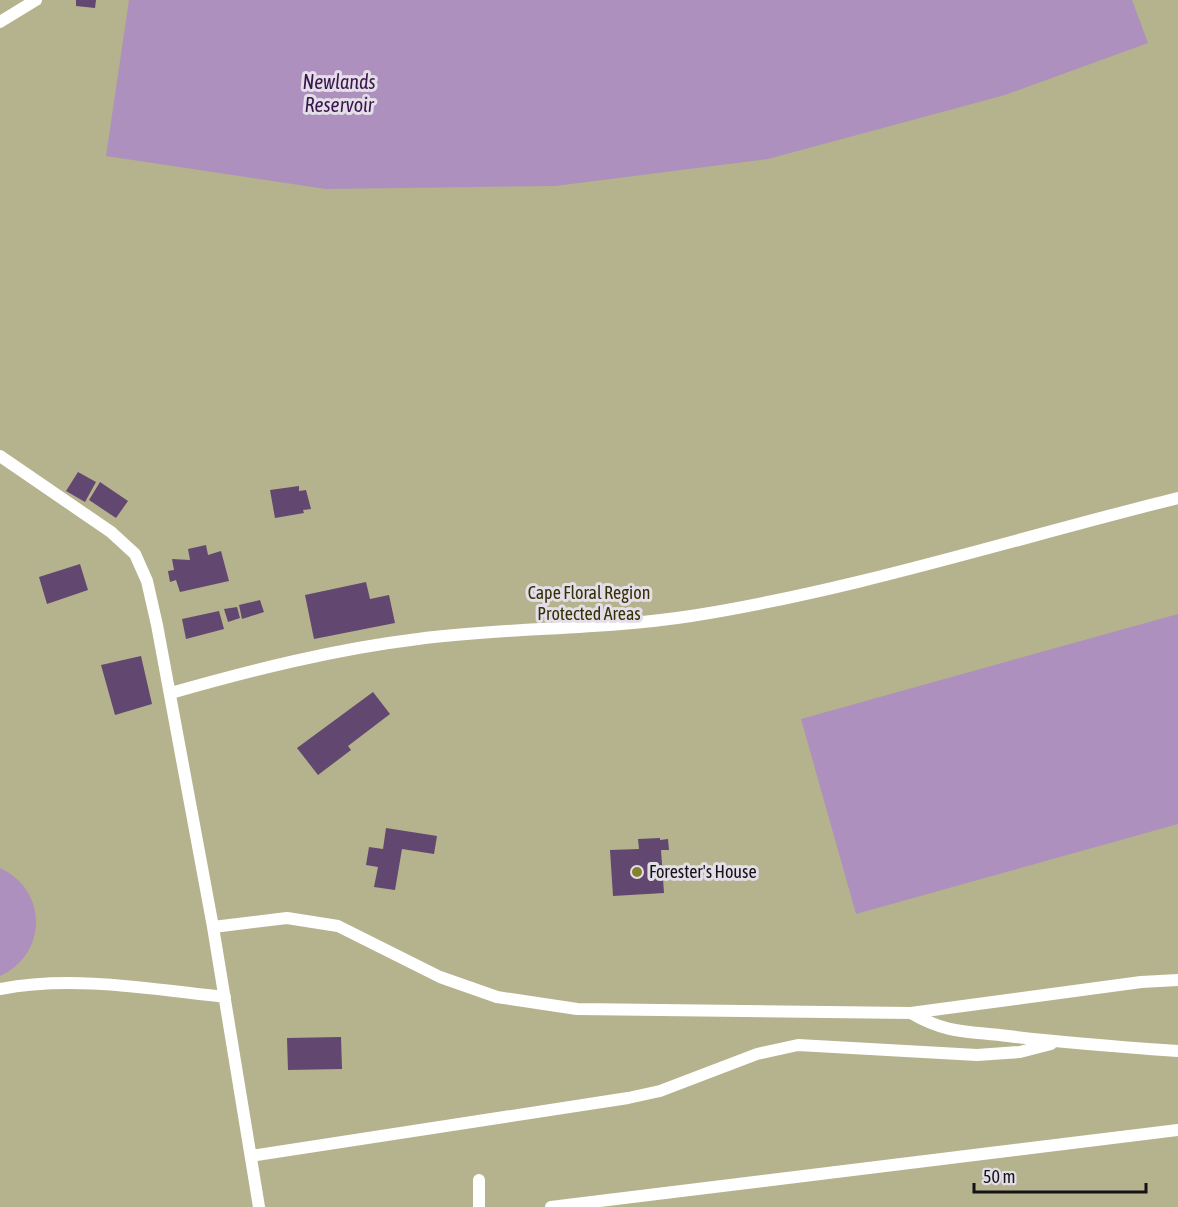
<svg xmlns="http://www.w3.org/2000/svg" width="1178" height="1207" viewBox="0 0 1178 1207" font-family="'Asap Condensed',sans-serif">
<rect width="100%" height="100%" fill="#e3dee7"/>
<path fill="#b4b38d" d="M0 0H1178V1207H0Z"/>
<path fill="#ad90bd" d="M129 0H1132L1148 43 1005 95 768 159 555 186 326 189 106 156Z
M1178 614V824L856 914 801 719Z
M0 868C48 890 48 954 0 976Z"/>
<path fill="#624770" d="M76 0H96L95 8 76 6Z
M78 472 96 482 85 502 66 491Z
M100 482 128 501 116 518 89 500Z
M299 486V491L306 490 311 509 303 510 304 513 275 518 270 490Z
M206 545 208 555 221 551 229 581 180 592 176 580 170 582 168 571 174 570 172 559 190 560 188 549Z
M80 564 88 590 47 604 39 577Z
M366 582 370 599 389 595 395 623 314 639 305 595Z
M260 600 264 612 242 619 239 605Z
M237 607 240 618 228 622 224 609Z
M219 611 224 629 186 639 182 619Z
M141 656 152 704 115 715 101 665Z
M373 692 390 714 348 746 351 750 318 775 297 748Z
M386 828 437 836 434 854 402 849 395 890 374 887 378 867 366 865 369 847 383 849Z
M660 838V840L668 839 669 850H661L664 893 613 896 610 850 639 849 638 839Z
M341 1037 342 1069 288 1070 287 1038Z"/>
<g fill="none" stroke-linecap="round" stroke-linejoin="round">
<path stroke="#fff" stroke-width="12" d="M0 22 36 0
M0 456 111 532 135 554 147 581 157 625 213 927 287 918 338 926 440 977 497 997 577 1009 911 1013C947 1034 968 1031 1008 1036 1064 1043 1121 1047 1178 1051
M171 693C252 670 335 649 418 639 509 627 600 630 691 616 856 590 1016 538 1178 498
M213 927 259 1207
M0 989C73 975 151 989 225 997
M911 1013 1141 982 1178 980
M251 1156 628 1098 660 1091 757 1054 798 1045 977 1055 1020 1052 1051 1044
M479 1207V1180
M551 1207 1178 1130"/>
</g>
<circle fill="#84812a" stroke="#e3dee7" stroke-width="2" cx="637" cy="872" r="6"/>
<g text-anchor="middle" stroke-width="6" stroke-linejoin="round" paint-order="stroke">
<g font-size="18" fill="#333105" stroke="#e3dee7">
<text x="589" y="599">Cape Floral Region<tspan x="589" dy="21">Protected Areas</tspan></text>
</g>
<g font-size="18" fill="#151316" stroke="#e3dee7" text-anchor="start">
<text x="649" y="878">Forester's House</text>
</g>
<g font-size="20" font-style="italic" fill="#3b154d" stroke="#e3dee7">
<text x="339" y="89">Newlands<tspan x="339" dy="23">Reservoir</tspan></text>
</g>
</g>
<path d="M974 1183v9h172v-9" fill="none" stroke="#151316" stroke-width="3"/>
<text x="983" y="1183" font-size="18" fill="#151316" stroke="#e3dee7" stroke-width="4.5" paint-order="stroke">50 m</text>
</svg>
